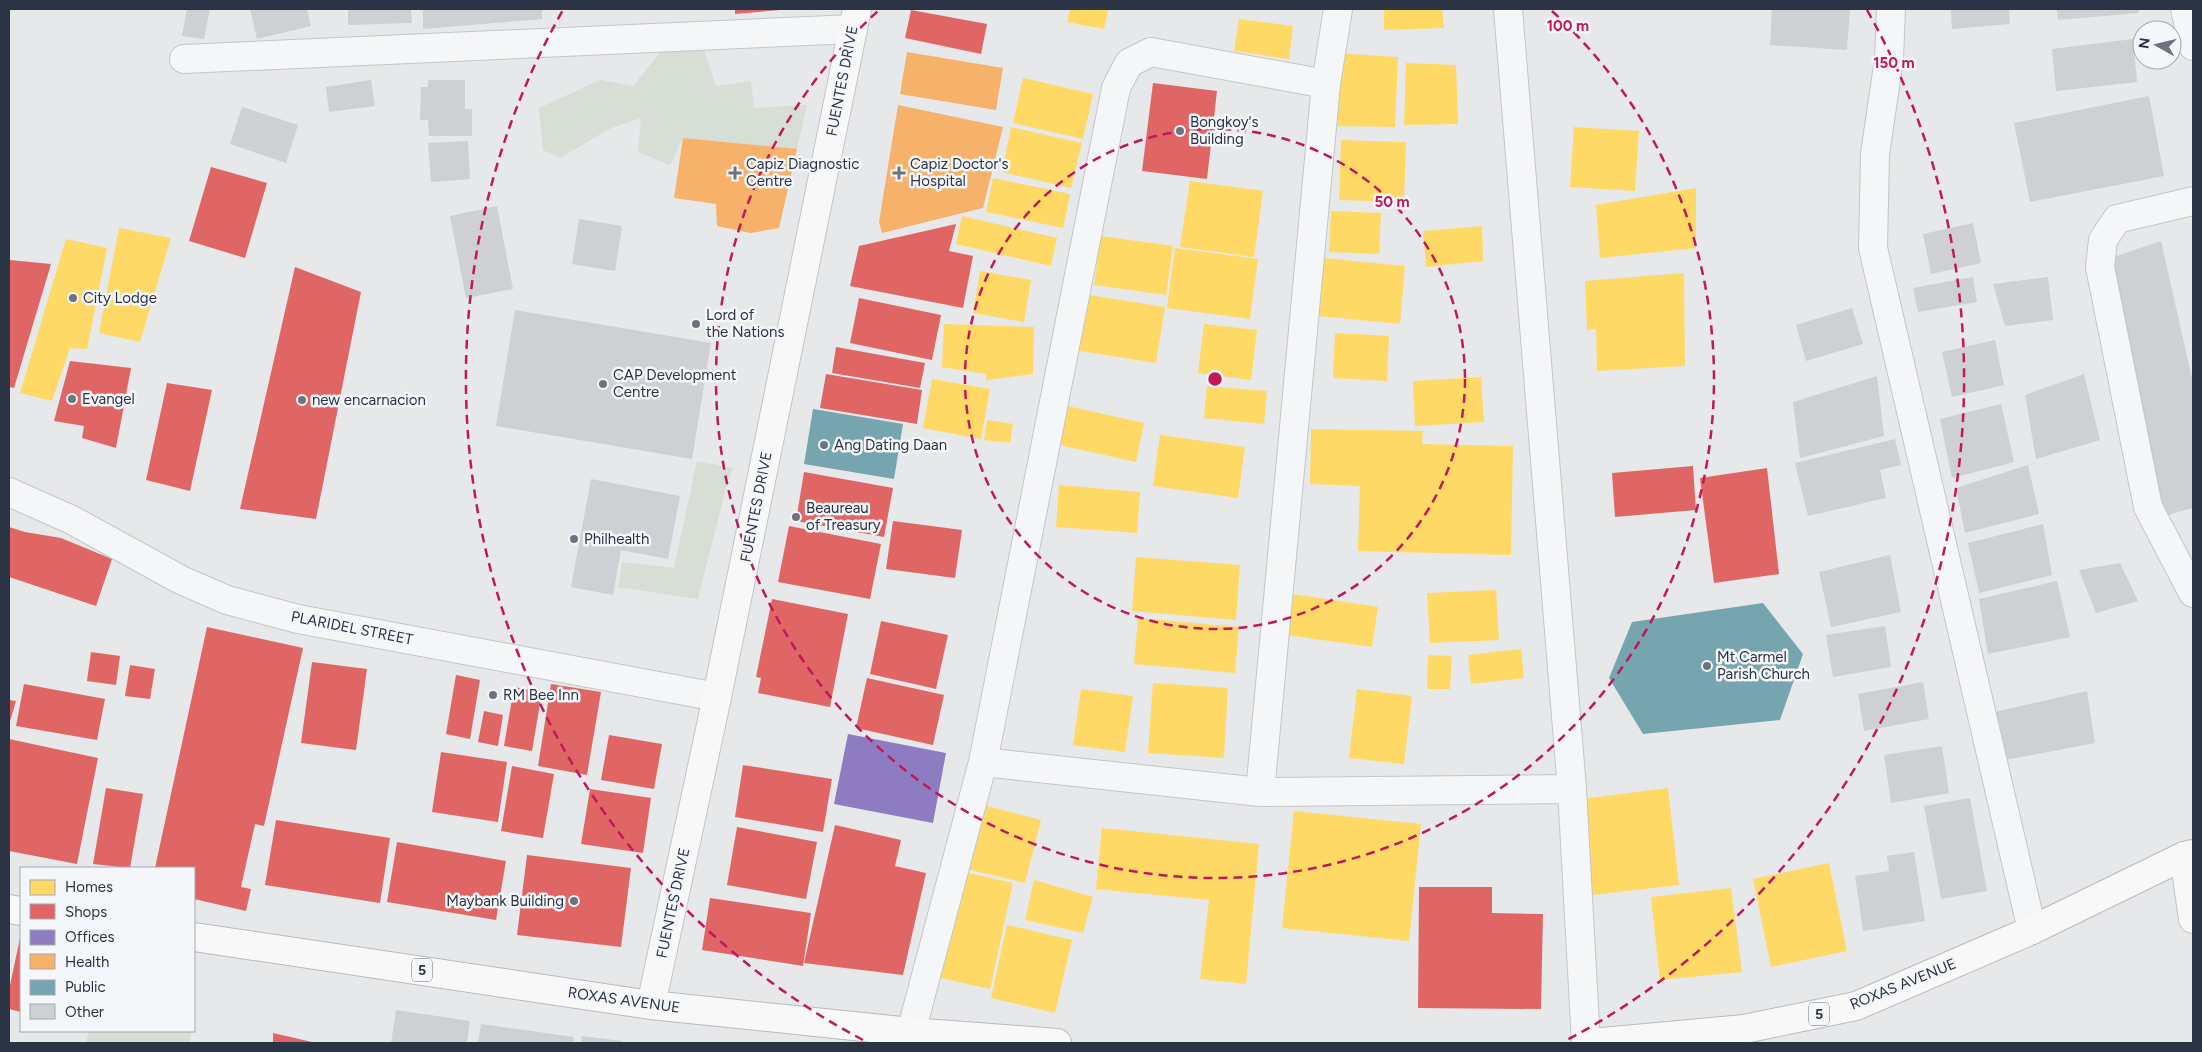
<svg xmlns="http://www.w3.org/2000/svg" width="2202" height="1052" viewBox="0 0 2202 1052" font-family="Figtree,sans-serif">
<rect width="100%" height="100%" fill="#e6e8ea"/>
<path fill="#d6ded6" d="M701 41 716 86 751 81 754 108 807 105 797 149 683 138 670 165 638 152 641 118 611 128 560 158 543 150 539 108 600 80 633 86 663 49Z
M697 461 733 468 727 484 698 599 618 587 622 562 674 568Z
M89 1031H192L189 1043H86Z"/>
<path fill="#ffd966" d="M1070 9H1108L1104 29 1067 22Z
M1384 9H1442L1444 28 1384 30Z
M1239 19 1293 26 1289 59 1234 51Z
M1336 53 1398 57 1395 127 1327 126Z
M1406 63 1456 65 1458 124 1404 125Z
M1023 78 1093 94 1083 139 1013 123Z
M1011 127 1082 143 1071 188 1002 172Z
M1574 127 1639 131 1635 191 1570 187Z
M1341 140 1406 142 1404 202 1339 200Z
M993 178 1070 194 1063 228 986 212Z
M1190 181 1263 191 1254 257 1180 247Z
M1696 188V248L1600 258 1596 205Z
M1331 211 1381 213 1379 254 1329 252Z
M962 216 1057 238 1051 266 956 244Z
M1482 226 1483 261 1426 267 1423 231Z
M119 228 171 238 140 342 99 333Z
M1101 236 1173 246 1166 295 1094 285Z
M66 239 107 248 87 349 70 348 52 401 20 393Z
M1175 248 1258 259 1250 319 1167 308Z
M1324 258 1405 266 1400 324 1319 316Z
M980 271 1031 280 1024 322 973 313Z
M1684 273 1685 366 1597 371 1596 329 1587 330 1585 281Z
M1083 294 1165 307 1156 363 1074 350Z
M944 324 1034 327 1033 374 986 380V374L942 367Z
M1204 324 1257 330 1251 380 1198 373Z
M1335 333 1389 336 1387 381 1333 378Z
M1481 377 1484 422 1415 426 1413 381Z
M932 379 990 389 981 439 923 428Z
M1207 386 1267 391 1264 424 1204 418Z
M1067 406 1144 423 1136 462 1059 445Z
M987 420 1013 424 1010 443 984 440Z
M1311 429 1423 431 1422 444 1513 446 1511 555 1358 551 1360 486 1310 484Z
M1160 435 1245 447 1238 498 1153 486Z
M1059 485 1140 492 1137 533 1056 527Z
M1136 557 1240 565 1236 620 1132 611Z
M1496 590 1499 640 1430 643 1427 593Z
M1293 594 1378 607 1372 647 1287 635Z
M1138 618 1239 627 1235 673 1134 664Z
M1521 649 1524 678 1471 684 1468 655Z
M1428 655 1452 656 1450 689H1427Z
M1153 683 1228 688 1224 758 1148 753Z
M1081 689 1133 696 1125 752 1073 745Z
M1357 689 1412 696 1404 764 1349 758Z
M1668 788 1679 885 1593 895 1582 799Z
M979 804 1041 820 1025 883 963 868Z
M1294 811 1421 824 1409 941 1282 928Z
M1102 828 1259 844 1246 984 1200 979 1209 900 1096 889Z
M1829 863 1847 951 1771 967 1753 879Z
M959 871 1013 883 990 989 936 977Z
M1034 880 1093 897 1083 933 1025 920Z
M1731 888 1742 972 1660 980 1651 897Z
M1007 925 1072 940 1055 1013 991 998Z"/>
<path fill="#e06666" d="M735 9H780V10L735 14Z
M911 10 987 24 981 54 905 38Z
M1153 83 1217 91 1207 179 1142 171Z
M211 167 267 183 245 258 189 241Z
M956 224 949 251 973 256 963 308 850 286 859 246Z
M10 260 51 264 14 388 9 387V264Z
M295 267 361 292 316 519 240 509Z
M859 298 941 315 932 360 850 343Z
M836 347 925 363 920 388 832 373Z
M70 361 131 368 116 448 82 438 84 426 54 421Z
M826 374 922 390 917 424 820 408Z
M167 383 212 390 190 491 146 480Z
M1693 466 1696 510 1615 517 1612 473Z
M1767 468 1779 574 1714 583 1700 478Z
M804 472 893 488 884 537 796 521Z
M893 521 962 530 955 578 886 569Z
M789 526 881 544 870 599 778 582Z
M9 527 25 532 61 538 112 559 96 606 9 577Z
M772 599 848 614 830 707 758 693 761 678 756 677Z
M881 621 948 635 936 689 870 674Z
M207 627 303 648 264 826 255 824 241 887 251 889 246 911 194 899V868H155Z
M91 652 120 656 116 685 87 681Z
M312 662 367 669 356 750 301 743Z
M130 665 155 669 150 699 125 696Z
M456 675 480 680 470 739 446 734Z
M867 678 944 695 933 745 856 728Z
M24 684 105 699 97 740 16 726Z
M551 684 601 692 587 775 538 766Z
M514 687 542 692 532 751 504 746Z
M9 700 16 701 9 725Z
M484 711 503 715 498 746 478 742Z
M609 735 662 744 654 789 601 780Z
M9 739 98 758 77 864 9 851Z
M441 752 507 762 498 822 432 812Z
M743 765 832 779 823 832 735 817Z
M512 766 554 774 543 838 501 831Z
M106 788 143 794 130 868 93 864Z
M590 789 651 798 643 853 581 844Z
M276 820 390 838 380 903 265 885Z
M835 825 901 840 895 866 926 873 903 975 804 963Z
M737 827 817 842 806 899 727 885Z
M397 842 506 861 496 920 387 902Z
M527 855 631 868 621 947 517 935Z
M1419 887H1492V913L1543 914 1541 1009 1418 1008Z
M710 898 811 913 803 966 702 950Z
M20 938H21V1012L9 1009V990Z
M273 1033 312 1042V1043H273Z"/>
<path fill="#8e7cc3" d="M848 734 946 753 933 823 834 804Z"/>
<path fill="#f6b26b" d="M907 52 1003 68 996 110 900 94Z
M898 105 1003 127 983 208 882 233 879 222Z
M683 138 797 149 779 228 751 233 717 226 716 204 674 198Z"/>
<path fill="#76a5af" d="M813 409 903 424 894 479 804 464Z
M1763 603 1803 654 1780 720 1643 734 1609 678 1632 622Z"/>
<path fill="#ced0d3" d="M187 9H210L204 39 182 36Z
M250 9H307L311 26 257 39Z
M348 9H411L412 23 348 25Z
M423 9H542V19L423 29Z
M1772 9H1850L1847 50 1770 45Z
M1951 9H2009L2010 24 1952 29Z
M2057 9H2138L2139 13 2058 20Z
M2133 39 2137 82 2056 91 2052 49Z
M371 80 375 106 329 112 326 87Z
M428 80H465V109H472V136H429L428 120H420L421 87H428Z
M2149 96 2164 176 2030 202 2014 123Z
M242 107 298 125 286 163 230 144Z
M468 141 470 179 431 182 428 143Z
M497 206 513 289 466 298 450 216Z
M579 219 622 226 615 271 572 264Z
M1973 223 1981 263 1931 274 1923 234Z
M2161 241 2193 383V508L2160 517 2108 259Z
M1973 277 1977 302 1918 312 1913 288Z
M2048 277 2053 320 2005 326 1993 284Z
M1852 308 1863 344 1806 361 1796 325Z
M515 310 711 343 692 459 496 426Z
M1995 340 2004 385 1952 397 1942 352Z
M2084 374 2100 440 2036 459 2025 395Z
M1877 376 1884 436 1800 458 1793 402Z
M2001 404 2014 462 1952 478 1940 419Z
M1895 439 1901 465 1880 470 1886 498 1808 516 1795 463Z
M2028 465 2039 514 1965 533 1956 488Z
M591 479 680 496 668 559 621 550 613 595 571 587Z
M2043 524 2052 575 1979 593 1968 543Z
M1890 555 1901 612 1831 627 1819 572Z
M2120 563 2138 601 2096 613 2079 570Z
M2057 581 2070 637 1988 654 1979 599Z
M1885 626 1891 667 1833 677 1826 635Z
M1923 682 1929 719 1864 731 1858 694Z
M2087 691 2095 743 2000 761 1990 713Z
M1942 746 1949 793 1891 803 1884 755Z
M1970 798 1987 891 1941 899 1924 806Z
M1914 852 1925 921 1863 931 1855 876 1889 871 1887 856Z
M396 1010 470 1021 467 1043H391Z
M481 1024 574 1037 573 1043H478Z
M582 1036 622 1041V1043H581Z"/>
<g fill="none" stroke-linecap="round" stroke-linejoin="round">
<g stroke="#c4c6c8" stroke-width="30">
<path id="minor" d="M1508 9 1572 789 1586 1043
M1891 9 1889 59 1875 154 1873 248 2032 930
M2185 9 2193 46
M184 59 853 29
M2193 201 2117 219 2103 240 2100 267 2148 507 2193 593
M9 492 72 520 181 580 227 600 298 619 717 697
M983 762 1260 792 1572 789
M1260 792 1326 84 1338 9
M911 1032 983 762 1116 88 1129 63 1151 52 1326 84"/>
</g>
<g stroke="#c2c5c8" stroke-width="30">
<path id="major" d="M2184 856 2193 919
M651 1005 717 697 857 9"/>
</g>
<g stroke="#b8bbbf" stroke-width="30">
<path id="highway" d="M9 909 21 911
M194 937 651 1005 911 1032 1057 1043
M1591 1043 1744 1029 1856 1006 2032 930 2184 856 2193 854"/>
</g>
<use href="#minor" stroke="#f5f6f7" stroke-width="28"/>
<use href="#major" stroke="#f8f8f8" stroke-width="28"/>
<use href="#highway" stroke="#f8f8f8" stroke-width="28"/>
</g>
<g fill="none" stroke="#c2185b" stroke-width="2.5" stroke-dasharray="9 6">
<circle cx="1215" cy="379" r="250"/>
<path d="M1552 11A499 499 0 1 1 878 11"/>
<path d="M863 1040A749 749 0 0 1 563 10M1867 10A749 749 0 0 1 1567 1040"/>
</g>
<g fill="#6c737f" stroke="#f4f6f9" stroke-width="2">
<circle cx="1180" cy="131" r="5"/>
<path d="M732.5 165.5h5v5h5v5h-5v5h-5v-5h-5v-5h5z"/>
<path d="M896.5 165.5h5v5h5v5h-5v5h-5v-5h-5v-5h5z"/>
<circle cx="73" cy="298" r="5"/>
<circle cx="696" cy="324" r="5"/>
<circle cx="603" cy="384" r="5"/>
<circle cx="72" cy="399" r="5"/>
<circle cx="302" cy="400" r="5"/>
<circle cx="824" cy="445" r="5"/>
<circle cx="796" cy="517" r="5"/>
<circle cx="574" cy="539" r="5"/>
<circle cx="1707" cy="666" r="5"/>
<circle cx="493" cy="695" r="5"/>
<circle cx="574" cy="901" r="5"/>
</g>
<g text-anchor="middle" stroke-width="5" stroke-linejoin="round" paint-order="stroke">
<g fill="#f4f6f9" stroke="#676e7b" stroke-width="1">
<rect x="412" y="958.5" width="20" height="23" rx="4"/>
<rect x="1809" y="1002.5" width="20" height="23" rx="4"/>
</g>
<g font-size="14" font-weight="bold" fill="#2b3445">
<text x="422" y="975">5</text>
<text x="1819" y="1019">5</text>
</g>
<g font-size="15" fill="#2b3445" stroke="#f4f6f9">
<text transform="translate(842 81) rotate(-79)" y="5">FUENTES DRIVE</text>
<text transform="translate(756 507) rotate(-79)" y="5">FUENTES DRIVE</text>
<text transform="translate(352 628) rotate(11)" y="5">PLARIDEL STREET</text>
<text transform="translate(673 903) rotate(-78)" y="5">FUENTES DRIVE</text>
<text transform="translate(1903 984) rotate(-22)" y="5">ROXAS AVENUE</text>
<text transform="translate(624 1000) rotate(8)" y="5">ROXAS AVENUE</text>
</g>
<g font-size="15" fill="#2b3445" stroke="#f4f6f9" text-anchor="start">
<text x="1190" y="127">Bongkoy's<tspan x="1190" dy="17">Building</tspan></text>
<text x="746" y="169">Capiz Diagnostic<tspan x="746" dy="17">Centre</tspan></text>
<text x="910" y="169">Capiz Doctor's<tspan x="910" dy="17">Hospital</tspan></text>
<text x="83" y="303">City Lodge</text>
<text x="706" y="320">Lord of<tspan x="706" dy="17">the Nations</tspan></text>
<text x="613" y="380">CAP Development<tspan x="613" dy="17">Centre</tspan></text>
<text x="82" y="404">Evangel</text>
<text x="312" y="405">new encarnacion</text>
<text x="834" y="450">Ang Dating Daan</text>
<text x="806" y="513">Beaureau<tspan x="806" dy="17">of Treasury</tspan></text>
<text x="584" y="544">Philhealth</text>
<text x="1717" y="662">Mt Carmel<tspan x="1717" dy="17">Parish Church</tspan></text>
<text x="503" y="700">RM Bee Inn</text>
<text x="564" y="906" text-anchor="end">Maybank Building</text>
</g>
</g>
<circle cx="1215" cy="379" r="8" fill="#c2185b" stroke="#f4f6f9" stroke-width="2.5"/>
<g font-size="15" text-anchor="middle" font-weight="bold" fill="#c2185b" stroke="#f4f6f9" stroke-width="5" stroke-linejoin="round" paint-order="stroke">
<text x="1568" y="31">100 m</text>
<text x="1894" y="68">150 m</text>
<text x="1392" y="207">50 m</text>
</g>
<rect width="2202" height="1052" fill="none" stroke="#2b3445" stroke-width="20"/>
<rect x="20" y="867" width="175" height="165" fill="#f4f6f9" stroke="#a4a8b1"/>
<rect x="30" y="880" width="25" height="15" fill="#ffd966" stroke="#a4a8b1"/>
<text x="65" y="892" font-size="15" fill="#2b3445">Homes</text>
<rect x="30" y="904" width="25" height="15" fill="#e06666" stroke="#a4a8b1"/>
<text x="65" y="917" font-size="15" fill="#2b3445">Shops</text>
<rect x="30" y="930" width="25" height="15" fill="#8e7cc3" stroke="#a4a8b1"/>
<text x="65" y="942" font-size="15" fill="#2b3445">Offices</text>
<rect x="30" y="954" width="25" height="15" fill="#f6b26b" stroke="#a4a8b1"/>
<text x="65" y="967" font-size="15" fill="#2b3445">Health</text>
<rect x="30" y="980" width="25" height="15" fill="#76a5af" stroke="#a4a8b1"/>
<text x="65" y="992" font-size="15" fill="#2b3445">Public</text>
<rect x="30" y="1004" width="25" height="15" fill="#ced0d3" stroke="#a4a8b1"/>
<text x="65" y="1017" font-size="15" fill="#2b3445">Other</text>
<g transform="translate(2157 45) rotate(278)"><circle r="24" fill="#f4f6f9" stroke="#a4a8b1"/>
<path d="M0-4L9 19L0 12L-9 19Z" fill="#6c737f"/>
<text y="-8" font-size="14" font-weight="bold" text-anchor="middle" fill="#2b3445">N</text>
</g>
</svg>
